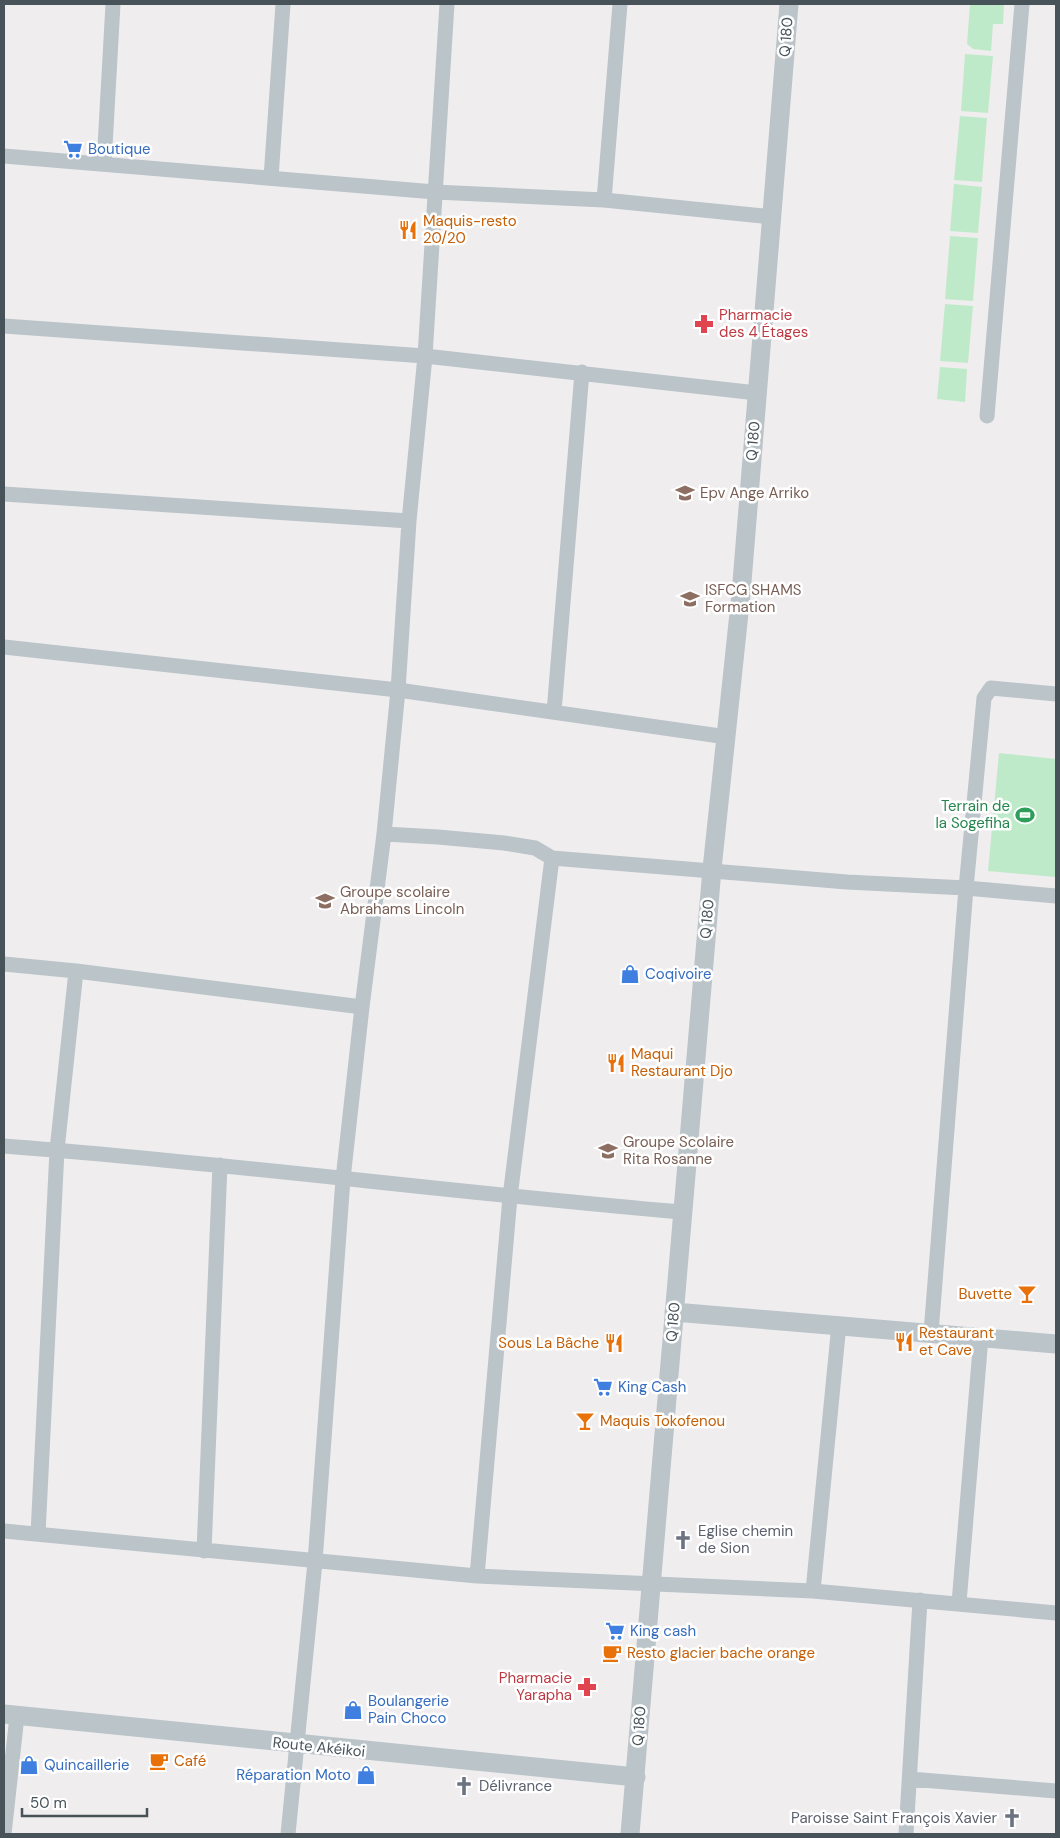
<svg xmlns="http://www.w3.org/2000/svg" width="1060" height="1838" viewBox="0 0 1060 1838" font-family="'DM Sans',sans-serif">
<rect width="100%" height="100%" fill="#f0edee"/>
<path fill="#bfeac9" d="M970 4H1004L1003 24H993L991 51 973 49 967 44Z
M965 54 993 56 988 113 961 111Z
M960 116 987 118 982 182 954 180Z
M954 184 982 187 978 233 950 231Z
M950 236 978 238 973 301 945 299Z
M945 304 973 306 968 363 940 361Z
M940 367 967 369 965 402 937 399Z
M999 753 1056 759V877L988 871Z"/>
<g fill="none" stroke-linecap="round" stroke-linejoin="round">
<path stroke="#bac4c9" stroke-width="15" d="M4 156 435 192 604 200 773 217
M104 164 113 4
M271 178 283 4
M604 200 620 4
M4 326 425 356 757 393
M987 416 1022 4
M4 494 409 521
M4 647 398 690 727 737
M554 712 582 372
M384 834 438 837 504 843 535 848 552 858 847 882 966 888 1056 896
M4 964 76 971 362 1007
M4 1146C230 1163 455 1193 681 1212
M931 1333 966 888 984 698 991 688 1056 694
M4 1531 477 1576 813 1591 1056 1613
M38 1534 57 1150 76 971
M204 1551 220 1165
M477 1576 510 1197 552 858
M813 1591 839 1324
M959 1603 981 1337
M910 1779 1056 1791
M4 1834 17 1716
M288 1834 315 1562 343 1179 362 1007 384 834 398 690 409 521 425 356 447 4
M906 1834 920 1600"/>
<path stroke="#bac4c9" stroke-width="19" d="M674 1312 1056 1344
M4 1714 636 1777
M630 1834 712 869 741 594 789 4"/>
</g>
<defs>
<g id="supermarket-bare" transform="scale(1.5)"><path d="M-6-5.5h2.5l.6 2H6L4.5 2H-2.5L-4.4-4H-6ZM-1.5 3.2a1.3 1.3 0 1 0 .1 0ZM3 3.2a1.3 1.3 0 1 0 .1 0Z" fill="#3f7fe0" stroke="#fff" stroke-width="2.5" paint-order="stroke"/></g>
<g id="restaurant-bare" transform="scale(1.5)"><path d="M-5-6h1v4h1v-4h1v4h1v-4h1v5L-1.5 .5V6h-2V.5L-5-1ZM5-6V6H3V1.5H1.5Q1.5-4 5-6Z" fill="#e8710a" stroke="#fff" stroke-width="2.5" paint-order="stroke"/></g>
<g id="pharmacy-bare" transform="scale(1.5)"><path d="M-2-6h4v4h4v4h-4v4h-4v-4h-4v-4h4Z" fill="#e0444e" stroke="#fff" stroke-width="2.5" paint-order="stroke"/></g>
<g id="school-bare" transform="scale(1.5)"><path d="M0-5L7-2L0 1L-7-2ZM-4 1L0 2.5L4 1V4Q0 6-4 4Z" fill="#8d6e63" stroke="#fff" stroke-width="2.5" paint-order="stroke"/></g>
<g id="stadium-bare" transform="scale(1.5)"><path d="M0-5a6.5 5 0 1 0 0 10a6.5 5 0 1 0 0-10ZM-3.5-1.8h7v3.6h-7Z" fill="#2e9e5b" stroke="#fff" stroke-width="2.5" paint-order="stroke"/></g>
<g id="shop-bare" transform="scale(1.5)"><path d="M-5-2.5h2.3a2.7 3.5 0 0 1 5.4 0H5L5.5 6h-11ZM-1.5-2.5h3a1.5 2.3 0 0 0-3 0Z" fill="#3f7fe0" stroke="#fff" stroke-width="2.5" paint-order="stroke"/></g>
<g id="bar-bare" transform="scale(1.5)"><path d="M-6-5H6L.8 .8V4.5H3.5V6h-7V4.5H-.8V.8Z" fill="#e8710a" stroke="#fff" stroke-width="2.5" paint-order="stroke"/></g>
<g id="church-bare" transform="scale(1.5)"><path d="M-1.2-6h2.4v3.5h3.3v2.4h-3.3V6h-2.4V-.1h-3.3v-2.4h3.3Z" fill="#6b7280" stroke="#fff" stroke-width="2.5" paint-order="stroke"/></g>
<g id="cafe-bare" transform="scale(1.5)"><path d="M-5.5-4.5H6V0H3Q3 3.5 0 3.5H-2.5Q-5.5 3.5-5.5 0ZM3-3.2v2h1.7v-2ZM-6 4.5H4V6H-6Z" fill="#e8710a" stroke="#fff" stroke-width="2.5" paint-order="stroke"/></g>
</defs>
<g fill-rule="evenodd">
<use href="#supermarket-bare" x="73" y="149"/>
<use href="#restaurant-bare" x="408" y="230"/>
<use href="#pharmacy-bare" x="704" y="324"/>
<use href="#school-bare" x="685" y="493"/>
<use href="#school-bare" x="690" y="599"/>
<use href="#stadium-bare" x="1025" y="815"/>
<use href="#school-bare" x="325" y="901"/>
<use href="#shop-bare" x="630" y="974"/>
<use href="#restaurant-bare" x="616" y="1063"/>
<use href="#school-bare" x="608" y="1151"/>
<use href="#bar-bare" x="1027" y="1294"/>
<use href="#restaurant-bare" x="904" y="1342"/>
<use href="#restaurant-bare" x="614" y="1343"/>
<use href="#supermarket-bare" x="603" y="1387"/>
<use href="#bar-bare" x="585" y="1421"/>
<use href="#church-bare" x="683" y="1540"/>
<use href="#supermarket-bare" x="615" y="1631"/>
<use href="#cafe-bare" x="612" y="1653"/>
<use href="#pharmacy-bare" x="587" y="1687"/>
<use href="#shop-bare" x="353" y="1710"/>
<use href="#cafe-bare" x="159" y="1761"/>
<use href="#shop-bare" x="29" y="1765"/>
<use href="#shop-bare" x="366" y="1775"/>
<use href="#church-bare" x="464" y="1786"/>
<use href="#church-bare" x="1012" y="1818"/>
</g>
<g text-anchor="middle" stroke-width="5" stroke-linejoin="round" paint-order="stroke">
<g font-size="15" fill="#475359" stroke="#fff">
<text transform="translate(786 37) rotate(-86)" y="5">Q 180</text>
<text transform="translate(753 441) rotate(-85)" y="5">Q 180</text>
<text transform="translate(707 919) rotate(-85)" y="5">Q 180</text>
<text transform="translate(673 1322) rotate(-85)" y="5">Q 180</text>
<text transform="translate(639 1726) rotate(-86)" y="5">Q 180</text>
<text transform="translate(319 1747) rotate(6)" y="5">Route Akéikoi</text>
</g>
<g font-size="15" fill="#366cbe" stroke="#fff" text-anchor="start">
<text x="88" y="154">Boutique</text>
<text x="645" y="979">Coqivoire</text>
<text x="618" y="1392">King Cash</text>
<text x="630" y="1636">King cash</text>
<text x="368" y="1706">Boulangerie<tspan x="368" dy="17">Pain Choco</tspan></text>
<text x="44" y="1770">Quincaillerie</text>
<text x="351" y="1780" text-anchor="end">Réparation Moto</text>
</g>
<g font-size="15" fill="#c56008" stroke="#fff" text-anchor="start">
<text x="423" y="226">Maquis-resto<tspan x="423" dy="17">20/20</tspan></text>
<text x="631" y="1059">Maqui<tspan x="631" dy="17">Restaurant Djo</tspan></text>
<text x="1012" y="1299" text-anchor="end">Buvette</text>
<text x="919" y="1338">Restaurant<tspan x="919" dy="17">et Cave</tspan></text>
<text x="599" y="1348" text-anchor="end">Sous La Bâche</text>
<text x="600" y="1426">Maquis Tokofenou</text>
<text x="627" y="1658">Resto glacier bache orange</text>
<text x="174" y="1766">Café</text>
</g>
<g font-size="15" fill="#be3a42" stroke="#fff" text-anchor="start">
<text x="719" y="320">Pharmacie<tspan x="719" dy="17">des 4 Étages</tspan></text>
<text x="572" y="1683" text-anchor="end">Pharmacie<tspan x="572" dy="17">Yarapha</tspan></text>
</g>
<g font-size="15" fill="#785e54" stroke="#fff" text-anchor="start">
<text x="700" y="498">Epv Ange Arriko</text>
<text x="705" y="595">ISFCG SHAMS<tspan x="705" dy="17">Formation</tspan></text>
<text x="340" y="897">Groupe scolaire<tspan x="340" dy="17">Abrahams Lincoln</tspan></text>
<text x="623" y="1147">Groupe Scolaire<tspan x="623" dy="17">Rita Rosanne</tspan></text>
</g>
<g font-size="15" fill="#27864d" stroke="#fff" text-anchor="end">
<text x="1010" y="811">Terrain de<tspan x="1010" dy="17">la Sogefiha</tspan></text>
</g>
<g font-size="15" fill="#5b616d" stroke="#fff" text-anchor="start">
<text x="698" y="1536">Eglise chemin<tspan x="698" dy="17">de Sion</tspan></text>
<text x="479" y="1791">Délivrance</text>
<text x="997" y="1823" text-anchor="end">Paroisse Saint François Xavier</text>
</g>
</g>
<rect width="1060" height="1838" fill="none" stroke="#475359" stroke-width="10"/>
<path d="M22 1808v8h125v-8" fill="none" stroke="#475359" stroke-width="2.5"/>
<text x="30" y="1808" font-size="15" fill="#475359" stroke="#ffffff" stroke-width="4" paint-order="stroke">50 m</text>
</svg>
